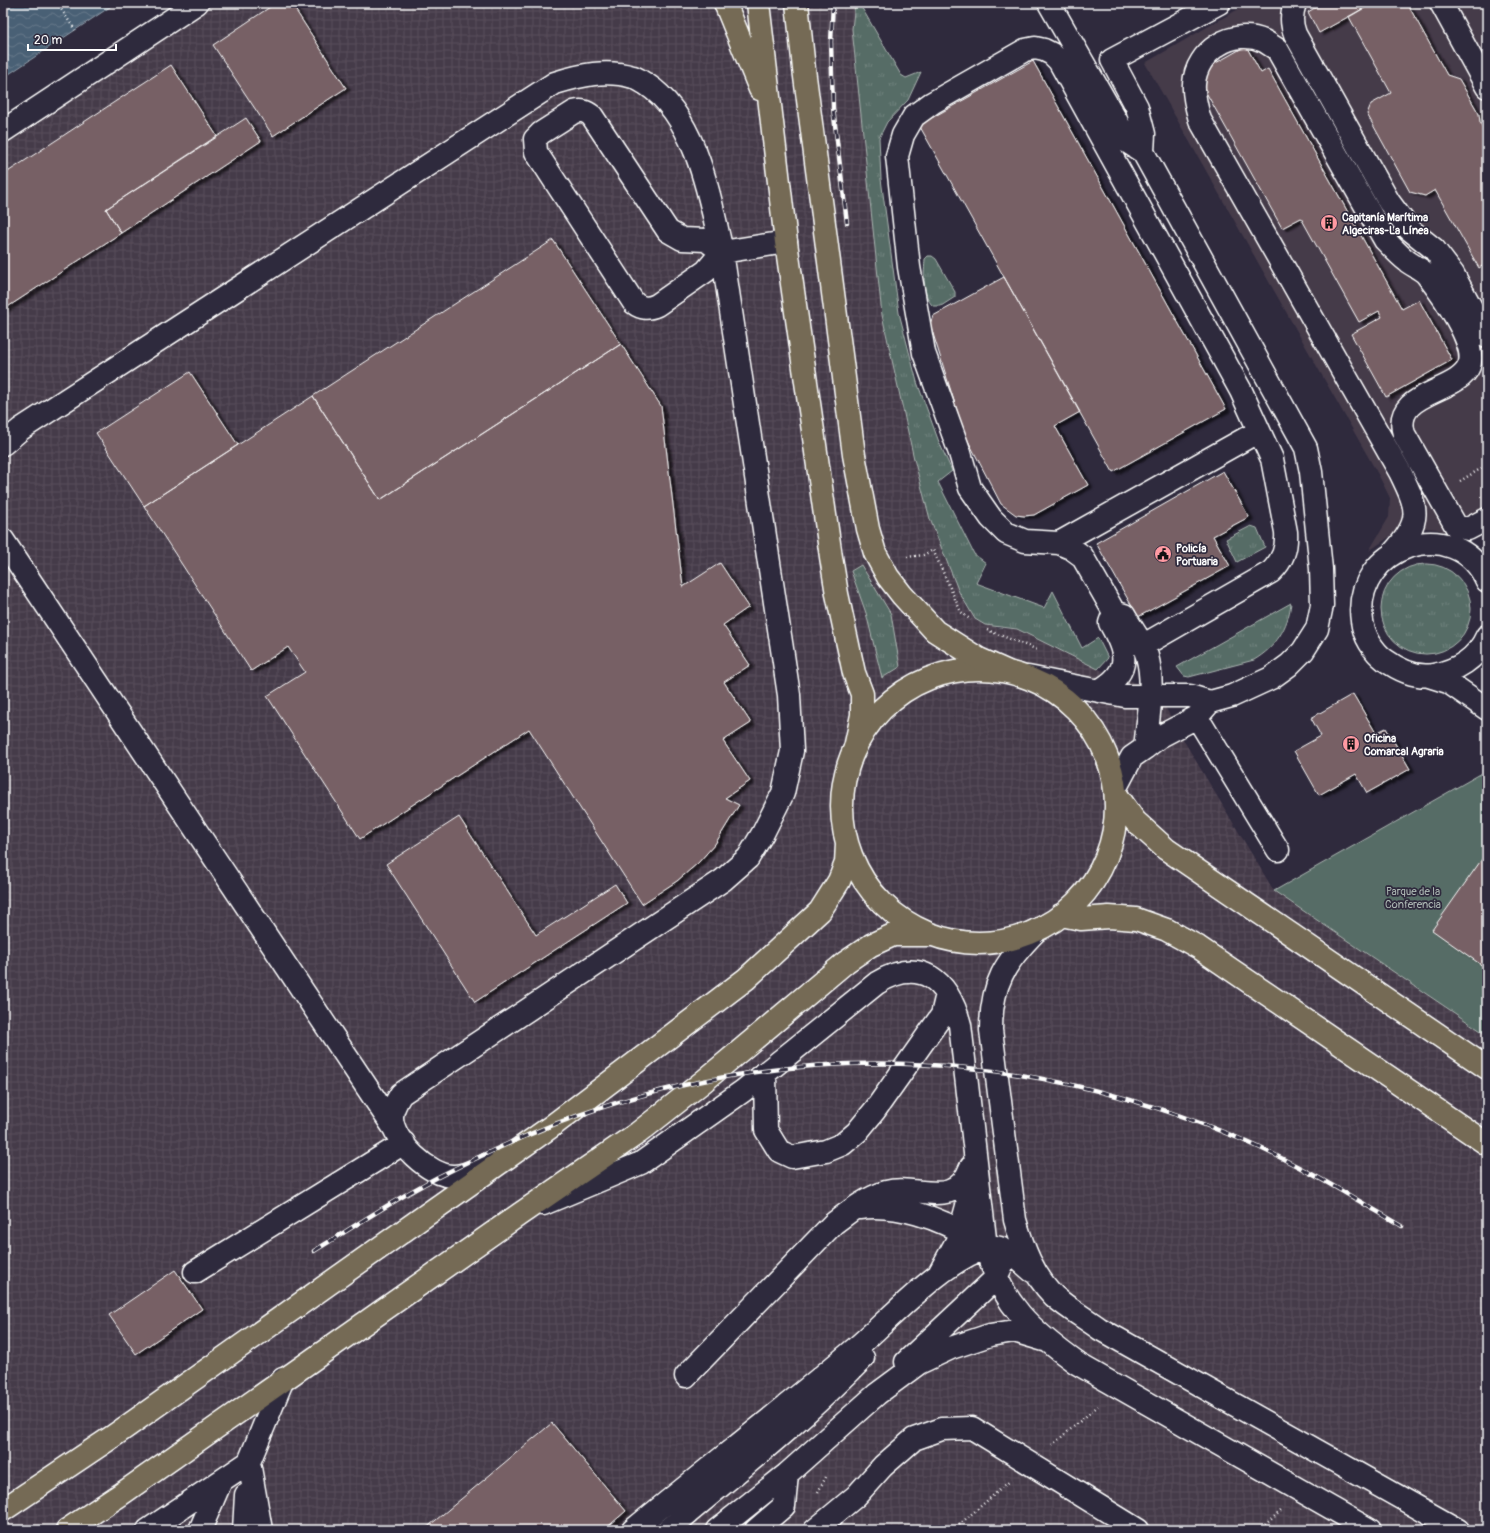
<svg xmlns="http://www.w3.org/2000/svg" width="1490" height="1533" viewBox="0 0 1490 1533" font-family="Pangolin,sans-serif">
<defs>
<pattern id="industrial-grid" width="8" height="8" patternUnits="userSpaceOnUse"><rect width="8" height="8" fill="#453a49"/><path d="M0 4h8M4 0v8" fill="none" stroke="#584e5b"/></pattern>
<pattern id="grass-tufts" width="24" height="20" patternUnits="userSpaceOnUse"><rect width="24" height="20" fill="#576c66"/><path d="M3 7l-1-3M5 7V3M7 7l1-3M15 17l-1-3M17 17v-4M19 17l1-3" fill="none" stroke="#70827d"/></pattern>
<pattern id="water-waves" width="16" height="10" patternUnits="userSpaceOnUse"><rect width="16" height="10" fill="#4a6075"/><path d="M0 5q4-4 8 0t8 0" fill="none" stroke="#65788a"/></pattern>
<filter id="shadow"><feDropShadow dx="4.5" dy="2.5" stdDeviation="1" flood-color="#0009"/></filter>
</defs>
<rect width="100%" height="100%" fill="#2f2a3d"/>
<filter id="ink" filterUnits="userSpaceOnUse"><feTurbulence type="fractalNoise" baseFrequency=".025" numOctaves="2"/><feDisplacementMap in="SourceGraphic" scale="8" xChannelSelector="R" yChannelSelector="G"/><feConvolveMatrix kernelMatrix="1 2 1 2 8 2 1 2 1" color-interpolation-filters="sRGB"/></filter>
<g filter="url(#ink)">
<path fill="#453a49" d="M1249 3H1487V510L1448 533 1436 529 1424 528 1395 533 1369 551 1389 517 1390 498 1379 476 1145 63Z"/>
<path fill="url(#industrial-grid)" d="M213 3H855L852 29 882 315 914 459 930 519 959 592 968 609 997 628 1017 629 1098 669 1156 690 1181 736 1274 891 1487 1035V1530H3V121Z"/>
<path fill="url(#grass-tufts)" stroke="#abb6b2" d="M855 3H859L901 75 906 78 921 72 908 100 887 122 879 138 881 179 899 313 917 382 939 442 952 471 938 482 974 554 986 563 976 583 1044 608 1053 591 1082 648 1098 638 1108 658 1098 669 1017 629 985 625 975 619 959 592 930 519 914 459 882 315 852 29Z
M928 256H932L936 259 955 292V297L941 306H933C922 296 924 273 925 259Z
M1251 526 1257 528 1265 547 1237 562 1226 539Z
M1381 609a45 45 0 1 1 90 0a45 45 0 1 1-90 0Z
M861 565 891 614 900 667 882 678 866 613 851 571Z
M1291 603C1288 628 1276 647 1254 660L1189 677 1184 676 1177 667Z"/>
<path fill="#576c66" stroke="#abb6b2" d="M1484 772 1487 774V1035L1274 891Z"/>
<path fill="url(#water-waves)" stroke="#92a0ac" d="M3 3H116L3 78Z"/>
<path fill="#776165" stroke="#fff" filter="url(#shadow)" d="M276 3H291L346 88 273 136 213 45Z
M1323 3H1373L1319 33 1308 12Z
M1373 3H1407L1447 75 1459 79 1479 114 1480 122 1487 136 1485 141 1487 145V263L1479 268 1435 190 1425 196 1410 192 1367 114 1371 104 1391 93 1349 17Z
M1246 46 1261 73 1268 69 1402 309 1419 300 1452 360 1386 397 1351 334 1382 317 1379 311 1359 322 1301 218 1282 228 1203 87 1207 68Z
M1033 61 1226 409 1113 472 919 125Z
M171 65 217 136 106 209 121 233 3 310V175Z
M246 118 261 141 121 233 106 209Z
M553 240 621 344 380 500 313 396Z
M1004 277 1080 412 1055 426 1088 485 1034 515 1024 516 1016 515 1001 504 964 433 930 324 933 316Z
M621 344 661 406 683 587 720 563 749 607 723 625 750 665 724 682 751 723 723 741 750 781 725 798 739 805 715 844 698 863 677 881 642 904 529 729 360 839 267 696 305 672 288 647 251 671 144 506 313 396 380 500Z
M190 372 238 445 144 506 96 433Z
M1223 471 1249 517 1213 536 1230 566 1138 617 1096 543Z
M1353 694 1376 733 1386 728 1410 769 1367 793 1356 774 1319 795 1294 751 1321 736 1311 718Z
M459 817 536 935 615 884 627 903 475 1002 386 864Z
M1487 852V969L1432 930Z
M175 1270 202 1309 136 1354 109 1315Z
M552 1423 626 1511 604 1530H424Z"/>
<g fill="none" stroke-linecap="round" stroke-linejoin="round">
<g stroke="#fff" stroke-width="25">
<path id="minor" d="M1049 3 1129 143 1143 152 1144 134 1137 107 1112 60 1219 3
M1295 3C1291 15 1291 23 1295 34L1389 202 1409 229 1434 249 1453 274 1487 337
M1441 3 1487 87
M3 131 197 3
M722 252 706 240 682 239 668 231 592 116C586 111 582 110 574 112L541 133 535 139 536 152 634 303C642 309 648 309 657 305L706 271 722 252 786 242
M3 444 21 429 555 83C581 75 606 69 633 77 637 78 642 82 646 84 696 116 710 198 722 252L789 695 792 751 783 793 763 833 748 858 723 880 401 1094C397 1101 392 1108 392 1117 392 1141 430 1177 454 1176 467 1176 479 1168 491 1163
M3 540 394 1128
M1059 543 1259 431
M1393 553C1423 520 1418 509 1400 472L1200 120C1197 109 1193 96 1194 84 1196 51 1233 27 1264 41 1268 43 1273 47 1277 49L1385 240C1392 247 1399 255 1407 261 1413 266 1422 269 1427 275 1441 293 1478 344 1469 366 1458 394 1391 391 1404 434L1456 526 1468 529 1487 519
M1487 581C1456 511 1351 546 1362 621 1364 636 1373 651 1385 660 1399 670 1415 678 1433 675 1456 671 1477 659 1487 636
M1114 612 1082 556 1071 548 1059 543 1025 541 1006 533 991 518 970 488 960 453 924 353 909 267 897 156 903 135 914 116 932 103 1025 50 1035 48 1044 50 1052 54 1059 61 1241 391 1272 459 1286 532C1287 549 1283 560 1271 572L1142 646
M1429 676 1448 682 1487 709
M1028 677 1125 696H1190L1210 702
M1100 690C1133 671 1126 651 1110 623L1114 612 1124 615C1131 628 1143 642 1147 656 1155 685 1148 718 1145 748
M1197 717 1278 850
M1116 787 1132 757 1145 748 1159 737 1197 717 1210 702 1232 696 1271 678 1289 665 1303 651 1317 629 1322 605 1321 569 1311 472 1306 448 1143 152
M1037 930C1005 962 991 983 991 1030L1015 1220C1023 1248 1033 1275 1054 1296 1067 1308 1085 1318 1100 1329L1458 1530
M765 1073 766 1130 779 1151 792 1157 826 1151 843 1144 857 1132 875 1110 942 1015 947 994
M543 1204 641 1163 743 1091 877 983C921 956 948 980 960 1025L986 1247C1001 1304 1032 1331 1078 1364L1370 1530
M859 1208C897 1203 940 1218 972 1238
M195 1272 404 1143
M940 1272 958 1239 967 1206 970 1181
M906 1362 996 1278 1002 1265
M686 1376 833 1224C849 1212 866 1198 886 1192 917 1183 954 1212 971 1167
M249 1462 261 1530
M148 1530 249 1462 283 1379
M200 1530 221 1481
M244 1530 246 1495
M633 1530C707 1469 783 1410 856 1348 891 1318 943 1261 985 1248 1003 1242 1020 1261 1032 1271
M668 1530C734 1474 803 1420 863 1358
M717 1530 787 1474 877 1394 919 1363 951 1348 990 1335 1014 1331 1044 1340
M756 1530 784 1506 787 1474
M815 1530 856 1496 883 1466 914 1439 942 1429 972 1428 1138 1530"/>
</g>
<g stroke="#fff" stroke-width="25">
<path id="major" d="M842 806a137 137 0 1 1 274 0a137 137 0 1 1-274 0Z
M1116 794 1135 821 1166 849 1487 1068
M1061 915 1081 919 1109 917 1136 919 1167 930 1198 947 1487 1144
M3 1510 112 1437 552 1126 746 979 820 911 839 881 846 863 847 843
M67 1530 120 1495 520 1214 638 1133 704 1081 846 962 871 945 893 935H932"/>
</g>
<g stroke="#fff" stroke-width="25">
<path id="highway" d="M725 3 760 89
M758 3 786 242 831 557 837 594 854 673 862 694V715L855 748
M797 3 804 69 854 455 868 529 875 553 888 577 902 595 935 631 979 659 1006 671"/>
</g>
<path stroke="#fff" stroke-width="2.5" stroke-dasharray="1 3" stroke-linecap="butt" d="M57 3 75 30
M1460 481 1487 465
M907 557 923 555 933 550 961 612 971 620
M987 630 1038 650
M1052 1445 1098 1406
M818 1492 827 1475
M953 1530 1010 1481
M1259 1530 1282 1510"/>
<use href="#minor" stroke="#2f2a3d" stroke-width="22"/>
<use href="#major" stroke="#746b55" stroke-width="22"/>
<use href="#highway" stroke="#746b55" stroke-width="22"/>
<g stroke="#fff" stroke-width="4.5">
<path id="rail" d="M833 3 831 42 833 108 847 223
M314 1251C357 1225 399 1196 444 1174 494 1149 547 1125 600 1108 815 1039 1030 1051 1238 1138 1295 1162 1349 1195 1402 1226"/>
</g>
<use href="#rail" stroke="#2f2a3d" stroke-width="3" stroke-dasharray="9" stroke-linecap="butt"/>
</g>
</g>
<defs>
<g id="building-disc" transform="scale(0.9)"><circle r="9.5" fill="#ff9aa2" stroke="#2f2a3d"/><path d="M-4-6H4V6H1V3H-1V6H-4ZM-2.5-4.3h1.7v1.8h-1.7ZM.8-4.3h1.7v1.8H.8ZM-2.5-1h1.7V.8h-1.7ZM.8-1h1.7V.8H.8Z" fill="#111"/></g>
<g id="civic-disc" transform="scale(0.9)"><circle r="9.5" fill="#ff9aa2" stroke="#2f2a3d"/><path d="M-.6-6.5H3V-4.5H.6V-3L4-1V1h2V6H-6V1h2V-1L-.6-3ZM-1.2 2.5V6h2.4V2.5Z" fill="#111"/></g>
</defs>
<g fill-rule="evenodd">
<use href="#building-disc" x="1329" y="223"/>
<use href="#civic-disc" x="1163" y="554"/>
<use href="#building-disc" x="1351" y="744"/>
</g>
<g text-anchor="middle" stroke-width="3.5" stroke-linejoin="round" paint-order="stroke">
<g font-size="11" font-weight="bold" fill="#fff" stroke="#2f2a3d" text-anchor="start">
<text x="1342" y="221">Capitanía Marítima<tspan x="1342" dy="13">Algeciras-La Línea</tspan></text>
<text x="1176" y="552">Policía<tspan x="1176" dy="13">Portuaria</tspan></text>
<text x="1364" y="742">Oficina<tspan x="1364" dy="13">Comarcal Agraria</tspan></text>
</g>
<g font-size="11" fill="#abb6b2" stroke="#2f2a3d">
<text x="1413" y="895">Parque de la<tspan x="1413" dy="13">Conferencia</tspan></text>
</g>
</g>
<rect width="1490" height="1533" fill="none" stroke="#2f2a3d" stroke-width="16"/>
<rect x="8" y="8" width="1474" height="1517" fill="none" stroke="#fff" stroke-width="1.5" filter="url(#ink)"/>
<path d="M28 44v6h88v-6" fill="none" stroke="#ffffff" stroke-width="2"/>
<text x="34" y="44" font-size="12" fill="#ffffff" stroke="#2f2a3d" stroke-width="3" paint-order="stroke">20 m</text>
</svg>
